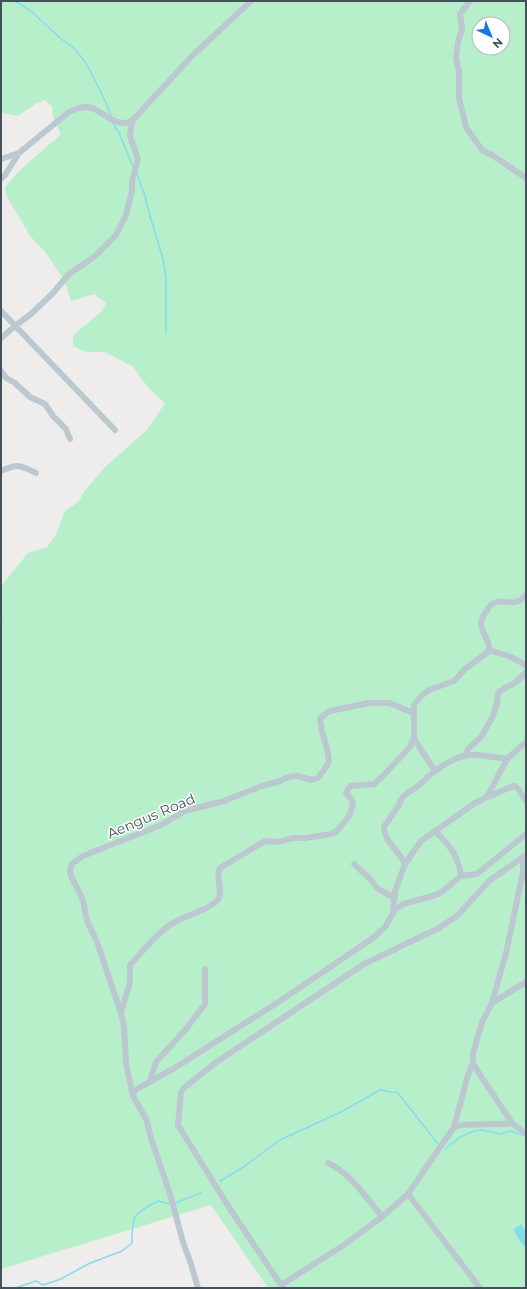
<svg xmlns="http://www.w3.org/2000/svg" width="527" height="1289" viewBox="0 0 527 1289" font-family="Montserrat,sans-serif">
<rect width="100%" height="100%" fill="#efecec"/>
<path fill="#b8efcb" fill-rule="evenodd" d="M1 1H526V1288H268L211 1205 1 1269V586L28 553 47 547 55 536 65 511 78 502 86 489 105 467 146 431 165 403 150 390 132 366 105 352H86L73 346V335L102 311 106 303 94 294 71 301 64 280 45 252 30 236 6 195 5 187 17 173 61 134 54 121 52 107 45 100 35 104 18 116 3 113 1 111ZM479 24H503V48H479Z"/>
<path fill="#84dcee" d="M521 1224 526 1232V1245L524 1247 513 1230Z"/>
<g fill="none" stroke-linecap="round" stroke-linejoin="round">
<path stroke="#84dcee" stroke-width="1.5" d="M15 1 31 11 60 38 74 48 86 63 103 96 111 116
M113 123 120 135 133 167
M137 174 145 196 150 216 163 259 166 277V333
M1 623H2
M445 1149 460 1137 474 1131 482 1130 501 1134 510 1131 522 1135
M220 1181 242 1168 280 1140 341 1112 380 1090 398 1093 438 1144
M175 1203 201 1193
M15 1288 36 1281 43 1285 61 1279 88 1264 122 1251 132 1243C132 1213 133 1215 158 1201L171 1204"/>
<path stroke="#bcc8d0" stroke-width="6" d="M470 1 460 14 462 29 458 42 456 58 459 72V98L466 127 482 150 492 155 526 178
M1 159 19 153
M1 179 5 175 19 153 69 112C74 110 79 107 84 107 98 106 108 122 123 123 126 123 129 122 132 121L192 56 251 1
M1 311 115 430
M1 338 15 326 31 314 53 293 69 274 94 257 116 235 126 215 132 191V181L138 159 130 136 132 121
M1 371 6 378 15 383 30 397 45 404 53 416 66 429 70 439
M1 471C19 463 19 465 36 473
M489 650 511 657 526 665
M414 739 435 771
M526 742 507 759 487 797C497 795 504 788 515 786L519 790 526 801
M467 755H479L507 759
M435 831C450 846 458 855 461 876
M523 857V872L506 953 492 1003 482 1022 473 1054V1063L482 1078 512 1123 526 1134
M354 864 371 880 378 889 395 898
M405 864 421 841 475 803 487 797
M393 914 395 891 405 864C400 851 383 841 384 827L399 805C400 796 411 791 418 786 423 783 426 778 430 775 441 766 454 758 467 755L466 754 468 749 481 737 492 718 497 703 498 693C503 688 507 687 513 684 518 681 522 676 526 672
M492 1003 526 982
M121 1013 130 982V965C143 951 154 936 170 925 182 916 212 910 219 898 223 891 215 877 220 868L265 841 279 842 292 838H306L331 834 337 831 349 816 353 805 351 799 346 793 348 789 351 786 374 784 382 777 409 748 414 739V705L421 696 429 690 454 681 465 669 488 652C493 638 472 629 486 612 488 608 491 604 494 603 507 597 513 610 526 595
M150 1081 156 1062 186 1029 205 1004V969
M133 1096 126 1063 124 1026 121 1013 97 942 87 921 83 900 70 874 71 866 73 863 83 856 161 825 185 811 224 801 262 786 280 781 289 777 297 776 312 780 318 778 324 770 329 762 327 748 322 732 320 718 330 711 369 703H389L414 713
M454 1127 468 1075 473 1063
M328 1163C350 1173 367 1198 382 1217
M408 1194 480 1288
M281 1285 344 1245 382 1217 408 1194 454 1127C465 1122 496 1126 512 1123
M198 1288 191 1264 183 1242 170 1194 151 1138 146 1119 133 1096 135 1090 173 1069 280 1001 373 938 385 927 394 911 403 904 436 895 443 891 461 876 477 874 526 834
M283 1288 230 1209 178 1125 181 1092 184 1088 215 1063 364 964 439 928 458 915 489 881 526 855"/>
</g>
<g text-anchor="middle" stroke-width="3" stroke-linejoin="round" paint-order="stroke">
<g font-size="14" fill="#44515a" stroke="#fff">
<text transform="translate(151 816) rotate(-23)" y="5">Aengus Road</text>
</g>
</g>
<rect width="527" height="1289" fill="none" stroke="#44515a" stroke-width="4"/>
<g transform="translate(491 36) rotate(136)"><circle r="19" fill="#ffffff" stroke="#b4b9bd"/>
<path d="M0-3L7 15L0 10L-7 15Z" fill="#1477e2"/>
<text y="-6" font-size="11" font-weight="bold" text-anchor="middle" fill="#44515a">N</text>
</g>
</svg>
